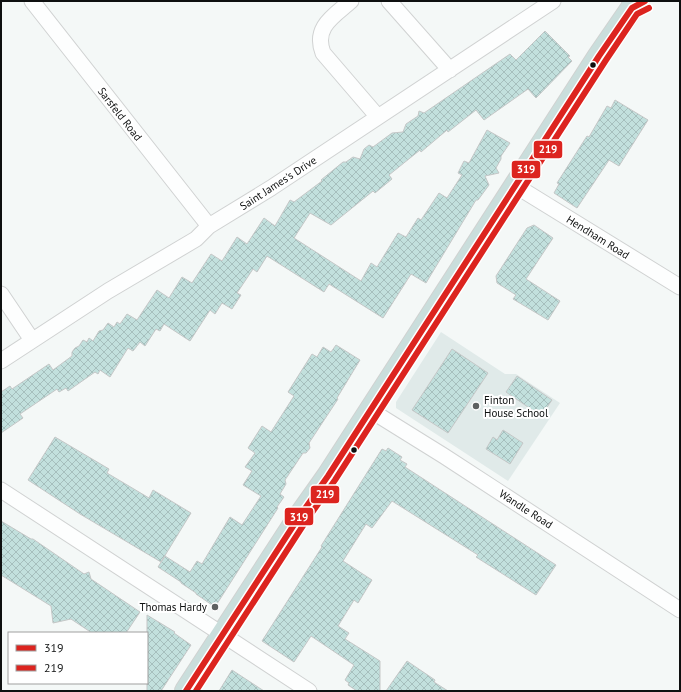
<svg xmlns="http://www.w3.org/2000/svg" width="681" height="692" viewBox="0 0 681 692" font-family="'PT Sans',sans-serif">
<defs>
<pattern id="building-cross-hatch" width="8" height="8" patternUnits="userSpaceOnUse"><rect width="8" height="8" fill="#c2e0dd"/><path d="M0 0l8 8M0 8l8-8" fill="none" stroke="#a6bfbd"/></pattern>
</defs>
<rect width="100%" height="100%" fill="#f4f8f7"/>
<path fill="#e0eae9" d="M441 332 505 374H516L560 403 508 481 396 408V402Z"/>
<path fill="url(#building-cross-hatch)" stroke="#c5c7c7" d="M545 31 570 56 568 57 572 61 536 98 528 89 484 120 476 110 448 132 447 130 421 152 420 150 389 175 392 179 375 193 373 191 331 225 310 213 294 238 361 281 371 263 377 267 398 233 406 237 418 218 421 220 439 193 447 198 462 175 458 173 464 161 469 163 487 130 510 143 501 156V159L496 168 499 173 485 176 489 185 478 200H476L426 283 411 274 383 318 329 284 324 292 267 256 257 272 253 269 237 293 241 295 232 309 222 303 215 314 210 310 190 341 164 324 160 331 156 329 145 346 140 342 133 351 128 348 110 377 100 370 98 374 95 372 68 391 66 388 59 392 57 389 20 414 23 418 1 433V392L10 386 12 389 49 364 53 370 72 356V352L75 348 79 346 83 340 87 342 89 338 93 341 99 331 103 330 108 323 114 327 117 322 120 324 127 314 137 320 157 290 169 298 182 277 192 283 211 254 222 261 237 237 247 244 264 218 275 226 290 200 294 202 322 181 321 180 343 162H346L353 157 360 159 364 149 369 145 373 147 392 133 403 132 406 124 418 116 419 111 424 113 510 54 516 60Z
M615 100 648 120 619 166 609 160 577 208 554 193 559 184 557 183 587 136 589 137 607 106 611 108Z
M534 225 553 238 526 279 560 301 548 320 513 299 516 295 497 283 496 276 527 228Z
M336 345 360 360 337 398 338 399 309 443 310 448 306 453H303L285 480 286 484 280 494 284 497 277 507 278 508 215 607 196 594V593L181 583V582L158 567 165 556 190 572 197 561 202 564 230 517 242 525 261 496 243 485 252 471 245 467 255 453 248 448 262 426 271 432 294 396 288 392 312 354 317 357 323 347 331 352Z
M452 349 488 373 448 433 412 410Z
M517 376 552 400 541 416 506 392Z
M503 430 523 443 510 464 486 449 493 437 497 440Z
M55 437 109 469 107 473 149 498 153 490 191 513 161 562 80 514 28 480Z
M388 448 402 457 400 460 407 464 405 467 556 565 536 595 476 557 478 555 392 501 372 528 366 524 343 561 372 580 358 603 354 600 338 626 349 633 345 639 380 661V691H357L348 685 349 683 345 680 354 665 311 636 294 662 262 641 322 547 321 546 370 468 382 449 386 451Z
M1 521 31 539H33L84 574 89 572 91 579 140 612 126 633H92L71 619 53 623 51 606 1 575Z
M147 615 175 632 174 633 191 645 161 691H147Z
M407 661 435 680 434 682 448 691H386Z
M232 670 264 691H219Z"/>
<g fill="none" stroke-linecap="round" stroke-linejoin="round">
<g stroke="#d0d2d2" stroke-width="17">
<path id="street" d="M32 1 209 226
M351 1C334 16 313 27 323 53L378 117
M389 1 450 70
M516 186 680 287
M1 294 32 340
M1 361 108 291 196 239 209 226 271 188 553 1
M370 410 444 456 680 610
M1 490 309 691"/>
</g>
<g stroke="#d0d2d1" stroke-width="24">
<path id="highway" d="M186 691 299 517 328 476 599 56 632 8 634 1"/>
</g>
<use href="#street" stroke="#fdfefe" stroke-width="15"/>
<use href="#highway" stroke="#cadedc" stroke-width="22"/>
<g stroke="#fff" stroke-width="9">
<path id="bus-1" d="M186 691 299 517 328 476 599 56 632 8 645 1"/>
</g>
<g stroke="#fff" stroke-width="9">
<path id="bus-2" d="M196 691 306 521 335 480 606 60 637 14 649 8"/>
</g>
<use href="#bus-1" stroke="#dc241f" stroke-width="6"/>
<use href="#bus-2" stroke="#dc241f" stroke-width="6"/>
</g>
<g fill="#0e1010" stroke="#fff" stroke-width="1.5">
<circle cx="593" cy="65" r="3.5"/>
<circle cx="354" cy="450" r="3.5"/>
</g>
<g fill="#5e6161" stroke="#fff" stroke-width="1.5">
<circle cx="476" cy="406" r="4"/>
<circle cx="215" cy="607" r="4"/>
</g>
<g text-anchor="middle" stroke-width="4" stroke-linejoin="round" paint-order="stroke">
<g font-size="11" fill="#0e1010" stroke="#fff">
<text transform="translate(120 114) rotate(52)" y="4">Sarsfeld Road</text>
<text transform="translate(278 183) rotate(-33)" y="4">Saint James's Drive</text>
<text transform="translate(598 237) rotate(32)" y="4">Hendham Road</text>
<text transform="translate(526 509) rotate(33)" y="4">Wandle Road</text>
</g>
<g font-size="11" fill="#0e1010" stroke="#fff" text-anchor="start">
<text x="484" y="404">Finton<tspan x="484" dy="13">House School</tspan></text>
<text x="207" y="611" text-anchor="end">Thomas Hardy</text>
</g>
</g>
<g stroke="#fff" stroke-width="1.5">
<rect x="533" y="140" width="30" height="19" rx="4" fill="#dc241f"/>
<rect x="511" y="160" width="30" height="19" rx="4" fill="#dc241f"/>
<rect x="310" y="485" width="30" height="19" rx="4" fill="#dc241f"/>
<rect x="284" y="507" width="30" height="19" rx="4" fill="#dc241f"/>
</g>
<g font-size="11" text-anchor="middle" font-weight="bold" fill="#fff">
<text x="548" y="153">219</text>
<text x="526" y="173">319</text>
<text x="325" y="498">219</text>
<text x="299" y="521">319</text>
</g>
<rect width="681" height="692" fill="none" stroke="#0e1010" stroke-width="4"/>
<rect x="8" y="632" width="140" height="52" fill="#ffffff" stroke="#9f9f9f"/>
<rect x="16" y="645" width="20" height="6" fill="#dc241f" stroke="#9f9f9f"/>
<text x="44" y="652" font-size="12" fill="#0e1010">319</text>
<rect x="16" y="665" width="20" height="6" fill="#dc241f" stroke="#9f9f9f"/>
<text x="44" y="672" font-size="12" fill="#0e1010">219</text>
</svg>
